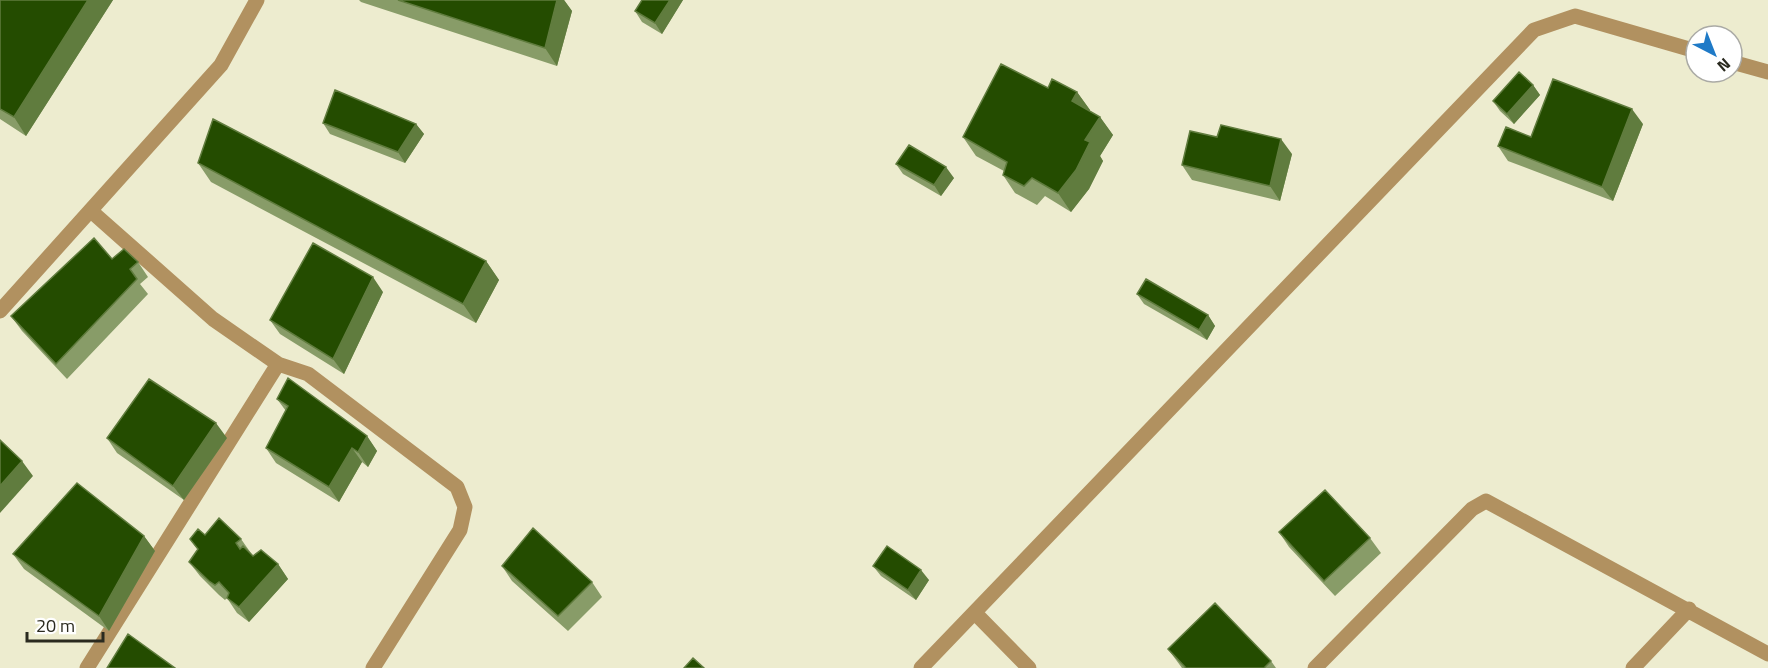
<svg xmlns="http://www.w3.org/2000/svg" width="1768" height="668" viewBox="0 0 1768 668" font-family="'Titillium Web',sans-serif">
<rect width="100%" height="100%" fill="#edeccf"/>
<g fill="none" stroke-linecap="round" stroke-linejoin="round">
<path stroke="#b19160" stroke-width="15" d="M1732 62 1768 72
M91 211 213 319 278 364
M0 311 221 65 257 0
M975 613 1029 668
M87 668 278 364 308 374 457 487 465 507 460 530 373 668
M921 668 1534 30 1575 16 1696 51
M1315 668 1472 509 1486 501 1768 654
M1633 668 1689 609"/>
</g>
<path fill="#889c68" d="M0 0H113L26 136 0 119Z
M359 0H564L572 11 557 66 361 2Z
M642 0H683L662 34 642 22 635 11Z
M1533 85 1540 95 1514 124 1500 111 1493 101Z
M1048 88 1077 92 1090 110V111L1100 117 1113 135 1100 156 1103 161 1089 189 1071 212 1045 196 1037 205 1015 193 1003 175 1004 171 976 156 963 137Z
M323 123 416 124 424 134 405 163 330 134Z
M1643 124 1613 201 1508 161 1498 146 1531 137Z
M1292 154 1280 201 1192 180 1182 165Z
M198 163 486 261 499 280 476 323 211 182Z
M896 164 954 178 941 196 903 174Z
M138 262 148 277 140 284 148 294 67 379 22 331 11 316Z
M383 292 344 374 280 334 270 320Z
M1137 294 1208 315 1215 326 1207 340 1144 304Z
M277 399 367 436 377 451 368 467 362 462 339 502 276 463 266 448 286 411Z
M107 438H227L184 500 117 453Z
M1279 532 1370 538 1381 553 1335 596 1289 547Z
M205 535 241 539 253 556 278 564 288 579 249 622 237 613 227 598 225 600 219 595 200 576 189 562 198 550 190 539Z
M144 536 155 551 109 631 24 569 13 554Z
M502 566 592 582 602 597 568 631 512 581Z
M873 566 929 580 916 600 881 576Z
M1168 649 1271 661 1276 668H1182Z"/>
<path fill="#607c3e" d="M88 0H113L26 136 14 117Z
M557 0H564L572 11 557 66 545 48Z
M670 0H683L662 34 655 23Z
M1533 85 1540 95 1514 124 1507 114Z
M1077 92 1090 110 1084 119 1072 101Z
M1632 109 1643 124 1613 201 1602 187Z
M1100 117 1113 135 1100 156 1103 161 1089 189 1071 212 1058 193 1085 140Z
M416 124 424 134 405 163 398 152Z
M1281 139 1292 154 1280 201 1270 186Z
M946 167 954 178 941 196 934 185Z
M486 261 499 280 476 323 463 304Z
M373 277 383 292 344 374 333 359Z
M1208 315 1215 326 1207 340 1199 330Z
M216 423 227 438 184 500 173 486Z
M367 436 377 451 368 467 358 452Z
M352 448 362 462 339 502 329 487Z
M22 461 33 476 0 513V486Z
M144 536 155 551 109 631 99 616Z
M278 564 288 579 249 622 239 607Z
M921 570 929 580 916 600 908 590Z"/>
<path fill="#244c00" stroke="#607c3e" stroke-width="1.5" d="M0 0H88L14 117 0 109Z
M398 0H557L545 48Z
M642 0H670L655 23 635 11Z
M1001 64 1048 88 1052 79 1077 92 1072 101 1100 117 1085 140 1090 142 1076 170 1058 193 1032 178 1024 186 1003 175 1007 162 963 137Z
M1519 72 1533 85 1507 114 1493 101Z
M1553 79 1632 109 1602 187 1498 146 1506 127 1531 137Z
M335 90 416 124 398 152 323 123Z
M213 119 486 261 463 304 198 163Z
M1221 125 1281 139 1270 186 1182 165 1190 131 1217 137Z
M909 145 946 167 934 185 896 164Z
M94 238 112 259 124 249 138 262 130 269 137 279 56 364 11 316Z
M313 243 373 277 333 359 270 320Z
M1146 279 1208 315 1199 330 1137 294Z
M288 378 367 436 358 452 352 448 329 487 266 448 288 406 277 399Z
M149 379 216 423 173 486 107 438Z
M0 440 22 461 0 486Z
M77 483 144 536 99 616 13 554Z
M1325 490 1370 538 1324 581 1279 532Z
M219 518 241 539 236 543 240 549 243 546 253 556 261 550 278 564 239 607 227 598 229 593 219 582 215 585 209 581 189 562 198 549 190 539 198 529 205 535Z
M533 528 592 582 558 616 502 566Z
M887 546 921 570 908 590 873 566Z
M1215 603 1271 661 1264 668H1186L1168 649Z
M128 634 175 668H107Z
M693 658 704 668H684Z"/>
<g transform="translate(1714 54) rotate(138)"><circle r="28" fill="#ffffff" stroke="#aaaaa5" stroke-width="1.5"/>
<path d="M0-4.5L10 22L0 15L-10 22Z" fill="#1f7ac7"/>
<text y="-9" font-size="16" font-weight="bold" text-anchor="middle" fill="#2a2a1f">N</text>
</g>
<path d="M27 632v9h76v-9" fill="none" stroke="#2a2a1f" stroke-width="3"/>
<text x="36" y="632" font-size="18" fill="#2a2a1f" stroke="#ffffff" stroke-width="4.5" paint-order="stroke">20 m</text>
</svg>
